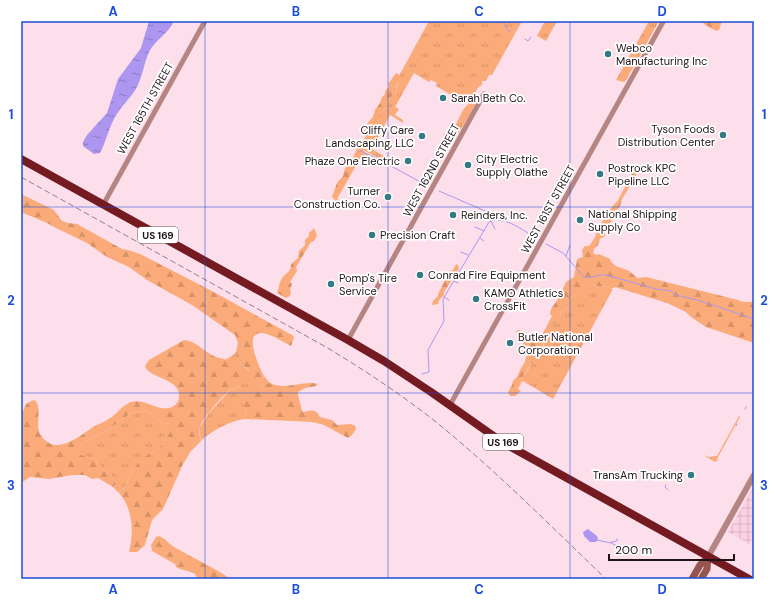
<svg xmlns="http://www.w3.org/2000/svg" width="775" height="600" viewBox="0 0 775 600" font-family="'DM Sans',sans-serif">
<defs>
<pattern id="industrial-grid" width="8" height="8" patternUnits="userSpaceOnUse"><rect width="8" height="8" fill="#fdd1e2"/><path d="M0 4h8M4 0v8" fill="none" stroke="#d8b3c1"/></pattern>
<pattern id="grass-tufts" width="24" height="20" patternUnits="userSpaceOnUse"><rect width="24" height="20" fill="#fbab79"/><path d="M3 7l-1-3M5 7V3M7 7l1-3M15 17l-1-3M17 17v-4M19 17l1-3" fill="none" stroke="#d79268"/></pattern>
<pattern id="forest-firs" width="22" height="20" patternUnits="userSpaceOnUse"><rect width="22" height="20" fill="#fbab79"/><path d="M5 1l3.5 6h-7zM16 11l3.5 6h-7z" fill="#d79268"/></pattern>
<pattern id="water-ripples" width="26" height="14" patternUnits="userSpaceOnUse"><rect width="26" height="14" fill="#ad96f0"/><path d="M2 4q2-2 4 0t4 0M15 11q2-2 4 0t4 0" fill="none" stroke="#8c79c1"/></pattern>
</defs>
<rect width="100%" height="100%" fill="#fcdfea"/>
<path fill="url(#industrial-grid)" d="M754 486V536L749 544 728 532Z"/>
<path fill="url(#grass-tufts)" d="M429 21H519L521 23 492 75H489L486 81H482V85C472 90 478 96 475 104 470 116 462 127 456 137 452 141 447 139 443 135L445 133 448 136 451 134 463 110 468 104V102L463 101V97L462 96 458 98 454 96 453 98V96L436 86 437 83 431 80 429 82 414 73 395 107 399 109 395 115 403 120V123L390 115 372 149 387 158 386 162 363 150 360 146 366 136 374 130 373 126 380 114 388 105 390 97 396 91 400 74Z
M545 21H557L546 41 537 36Z
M649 21H659L632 70 631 71 627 79 624 82 616 80Z
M590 284 597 286 609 287 611 289H613L553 399 523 381 521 383 520 381 544 346V342L549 337 552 327 560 317 561 310 567 309 571 297 581 291 582 288Z
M236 352C237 366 250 371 261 378L264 376 270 383 267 385 259 386 245 408 246 419C231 420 211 431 201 441L199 428 209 413 230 390 239 387 234 362 228 361 226 359 232 356Z
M147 410C151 412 151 414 154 417 159 422 164 423 170 424V432L158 450 151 453 134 469 124 488 119 493 113 487 116 484 110 473 103 470 95 459 78 454V450L81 445 89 439 106 431 130 414Z
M739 416 740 417 717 459 718 460 715 462 703 455 709 457 717 456Z"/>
<path fill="url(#forest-firs)" d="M702 21H722L719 30 716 31 704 24Z
M396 73 400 75 401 79 397 84 396 91 390 98 388 105 380 114 378 120 374 125V130L369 135 364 136 363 133 369 121 373 117 375 110 380 103 382 97 385 94V91L389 87 388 84Z
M358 146H360L366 154 371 155 372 159 370 160 362 155 337 199 340 201 337 202 332 197 337 183 343 176 345 168 351 162Z
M634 170 637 171 636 176 622 199 620 206 616 211 613 219 605 230V236L600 239 598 245 594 249 593 253 597 255 599 254 610 259C613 268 622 267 629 271 632 273 635 276 637 278L646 277 738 300C746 304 748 300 754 303V343L706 327 691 317 686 312 667 303 615 287 611 289 609 287 597 286 590 284 588 287 582 288 581 291 571 297 567 309 561 310 560 317 552 327V331L544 342 541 352 539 353 535 360 529 367 520 381 521 383 518 389 521 391 515 396H510L508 392 512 385 513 381 517 377 521 368 525 362 526 357 532 348 528 345 525 347 522 345 525 341 518 336 516 331 519 330 539 341 552 316 550 314 551 309 558 299 559 294 562 291 566 282 574 277 577 260 579 258 583 257 582 250 585 246H589C595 238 598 235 595 225L596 224 601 225C601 222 614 203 617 202Z
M21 194 54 210 62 221 68 223 77 224 122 249 128 250 140 254 210 290 292 335 294 337 291 346C283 342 272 334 262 333 242 332 260 368 264 376L259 379H254L249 370 242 365 237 359 236 352 238 343 235 335 192 305 147 280 129 267 107 257 87 243 54 227 47 223 21 212Z
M314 228 317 235 314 241 311 242 296 267 297 271 290 282 292 284 290 290 291 292 290 296 286 298 277 293C279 288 279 283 281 280 285 272 291 274 291 264L298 258 299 251 305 245V240L309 236V233Z
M456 264 458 265 459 269 444 292V295L439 300 438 304 432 305 433 301 438 296V294L446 278 450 276V271L453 270Z
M184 340C197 341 205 353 216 357 222 359 228 359 234 362 242 366 246 379 240 385 237 389 232 388 229 391 223 395 200 421 199 429 199 433 200 437 201 441L191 451 183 464 163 509 152 520 145 545 137 552H129C134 531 133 509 119 493L124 488 134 469 140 460 151 453 158 450 170 432V424C164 423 159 422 154 417 151 414 151 412 147 410L130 414 106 431 89 439 81 445 78 450V454L95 459 103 470 110 473 116 484 113 487 98 478 92 479 85 475H72L49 479 30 477 21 483V415L26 404 33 400 36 401C42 410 35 424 40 434 55 458 78 437 93 427 99 424 106 421 112 417 118 412 123 405 131 402 146 398 158 413 172 407 176 405 179 401 179 397 181 378 149 379 145 366L149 360Z
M270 383C285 391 303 380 318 384L316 386 305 388 298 392V395L302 411 304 412C312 410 316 409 320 417L332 420 337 425 351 424 355 426 356 429 352 435 348 438 324 425 313 422 246 419C245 409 242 391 254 387 259 385 265 386 270 383Z
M159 536C165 538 169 544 174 547 193 558 213 567 231 579H198L194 573 177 568 175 564 152 551 151 545 156 537Z"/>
<path fill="url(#water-ripples)" d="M149 21H174C168 34 155 40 149 52 144 63 143 75 137 87 131 98 120 107 114 119 108 130 106 142 100 153L94 154 83 146V142L87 135 107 113 118 79 141 48Z
M588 529 597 536 598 539 596 542H590L584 536 583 532Z"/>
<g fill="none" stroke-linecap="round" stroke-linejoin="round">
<path stroke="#ad96f0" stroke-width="1" d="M503 21 506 28 510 32
M525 39 528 41 531 37
M359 152 361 151 378 159 426 185
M439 191 490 213 497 219
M491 221 495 229
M475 227 484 231
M480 238 484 241
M546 244 563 253 584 277C591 279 599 274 606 275L656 289 671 291 676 295 701 301 754 319
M461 252 468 255
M566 256 570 245
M454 281 458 283
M444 297 449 300
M422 374 429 372 428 350 444 321 443 299 489 222C502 214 524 231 536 238
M754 394V393
M745 409 746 407
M736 426 737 424
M666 485 665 487 668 490
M597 540 611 543 619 547
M611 542 617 541V539"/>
<path stroke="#b48582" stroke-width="5" d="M103 205 205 21
M348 340 484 94
M450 405 663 22"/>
<path stroke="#b48582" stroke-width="6" d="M708 557 754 475"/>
<path stroke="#975552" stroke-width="7" d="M692 579 700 565 708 557
M701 579 707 569 708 557"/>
<path stroke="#741a21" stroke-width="8" d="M21 159 348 340 384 361 431 392 502 442 749 579"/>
<path stroke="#947f87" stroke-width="1" stroke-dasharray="6 3" stroke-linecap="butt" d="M21 177 326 347C366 371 405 397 441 426 499 474 552 527 606 579"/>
</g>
<path fill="none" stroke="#1d4ed8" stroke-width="1" stroke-opacity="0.55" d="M205 21V579M388 21V579M570 21V579M21 207H754M21 393H754"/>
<g fill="#337b84" stroke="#fff" stroke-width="1.5">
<circle cx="608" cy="54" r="4"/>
<circle cx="443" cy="98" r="4"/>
<circle cx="723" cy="135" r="4"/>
<circle cx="422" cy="136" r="4"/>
<circle cx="408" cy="161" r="4"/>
<circle cx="468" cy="165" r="4"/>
<circle cx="600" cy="174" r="4"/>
<circle cx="388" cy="197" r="4"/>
<circle cx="453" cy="215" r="4"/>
<circle cx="580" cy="220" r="4"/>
<circle cx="372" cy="235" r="4"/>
<circle cx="420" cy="275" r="4"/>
<circle cx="331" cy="284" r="4"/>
<circle cx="476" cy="299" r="4"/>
<circle cx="510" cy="343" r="4"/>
<circle cx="691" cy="475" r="4"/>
</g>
<g text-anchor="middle" stroke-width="3.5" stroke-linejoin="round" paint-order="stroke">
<g fill="#fff" stroke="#625a5d" stroke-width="1">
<rect x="138" y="227" width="40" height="16" rx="3"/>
<rect x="483" y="434" width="40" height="16" rx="3"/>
</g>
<g font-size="10" font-weight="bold" fill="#1f1318">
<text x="158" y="239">US 169</text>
<text x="503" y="446">US 169</text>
</g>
<g font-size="11" fill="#1f1318" stroke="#fff" text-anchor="start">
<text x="616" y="52">Webco<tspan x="616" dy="13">Manufacturing Inc</tspan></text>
<text x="451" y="102">Sarah Beth Co.</text>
<text x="715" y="133" text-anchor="end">Tyson Foods<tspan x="715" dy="13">Distribution Center</tspan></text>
<text x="414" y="134" text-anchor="end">Cliffy Care<tspan x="414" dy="13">Landscaping, LLC</tspan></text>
<text x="476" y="163">City Electric<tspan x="476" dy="13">Supply Olathe</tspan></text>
<text x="400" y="165" text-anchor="end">Phaze One Electric</text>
<text x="608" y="172">Postrock KPC<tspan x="608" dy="13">Pipeline LLC</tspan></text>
<text x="380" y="195" text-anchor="end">Turner<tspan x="380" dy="13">Construction Co.</tspan></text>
<text x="588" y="218">National Shipping<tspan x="588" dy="13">Supply Co</tspan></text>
<text x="461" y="219">Reinders, Inc.</text>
<text x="380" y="239">Precision Craft</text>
<text x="428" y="279">Conrad Fire Equipment</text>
<text x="339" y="282">Pomp's Tire<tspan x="339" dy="13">Service</tspan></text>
<text x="484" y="297">KAMO Athletics<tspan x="484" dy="13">CrossFit</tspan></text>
<text x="518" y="341">Butler National<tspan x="518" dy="13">Corporation</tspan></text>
<text x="683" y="479" text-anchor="end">TransAm Trucking</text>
</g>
<g font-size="11" fill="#1f1318" stroke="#fff">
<text transform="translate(145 108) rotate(-61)" y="4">WEST 165TH STREET</text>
<text transform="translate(431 170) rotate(-61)" y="4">WEST 162ND STREET</text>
<text transform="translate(548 209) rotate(-61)" y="4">WEST 161ST STREET</text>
</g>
</g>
<rect width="775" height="600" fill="none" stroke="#ffffff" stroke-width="44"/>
<path d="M609 554v6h125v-6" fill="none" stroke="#1f1318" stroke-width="2"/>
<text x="615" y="554" font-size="12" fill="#1f1318" stroke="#ffffff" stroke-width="3" paint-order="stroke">200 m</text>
<rect x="22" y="22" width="731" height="556" fill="none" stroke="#1d4ed8" stroke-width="1.5"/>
<g font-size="13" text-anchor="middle" font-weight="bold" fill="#1d4ed8">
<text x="113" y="16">A</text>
<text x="296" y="16">B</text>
<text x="479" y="16">C</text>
<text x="662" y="16">D</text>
<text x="11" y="119">1</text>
<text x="764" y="119">1</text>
<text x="11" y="305">2</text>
<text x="764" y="305">2</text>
<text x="11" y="490">3</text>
<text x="764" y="490">3</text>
<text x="113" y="594">A</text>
<text x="296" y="594">B</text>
<text x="479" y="594">C</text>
<text x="662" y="594">D</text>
</g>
</svg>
